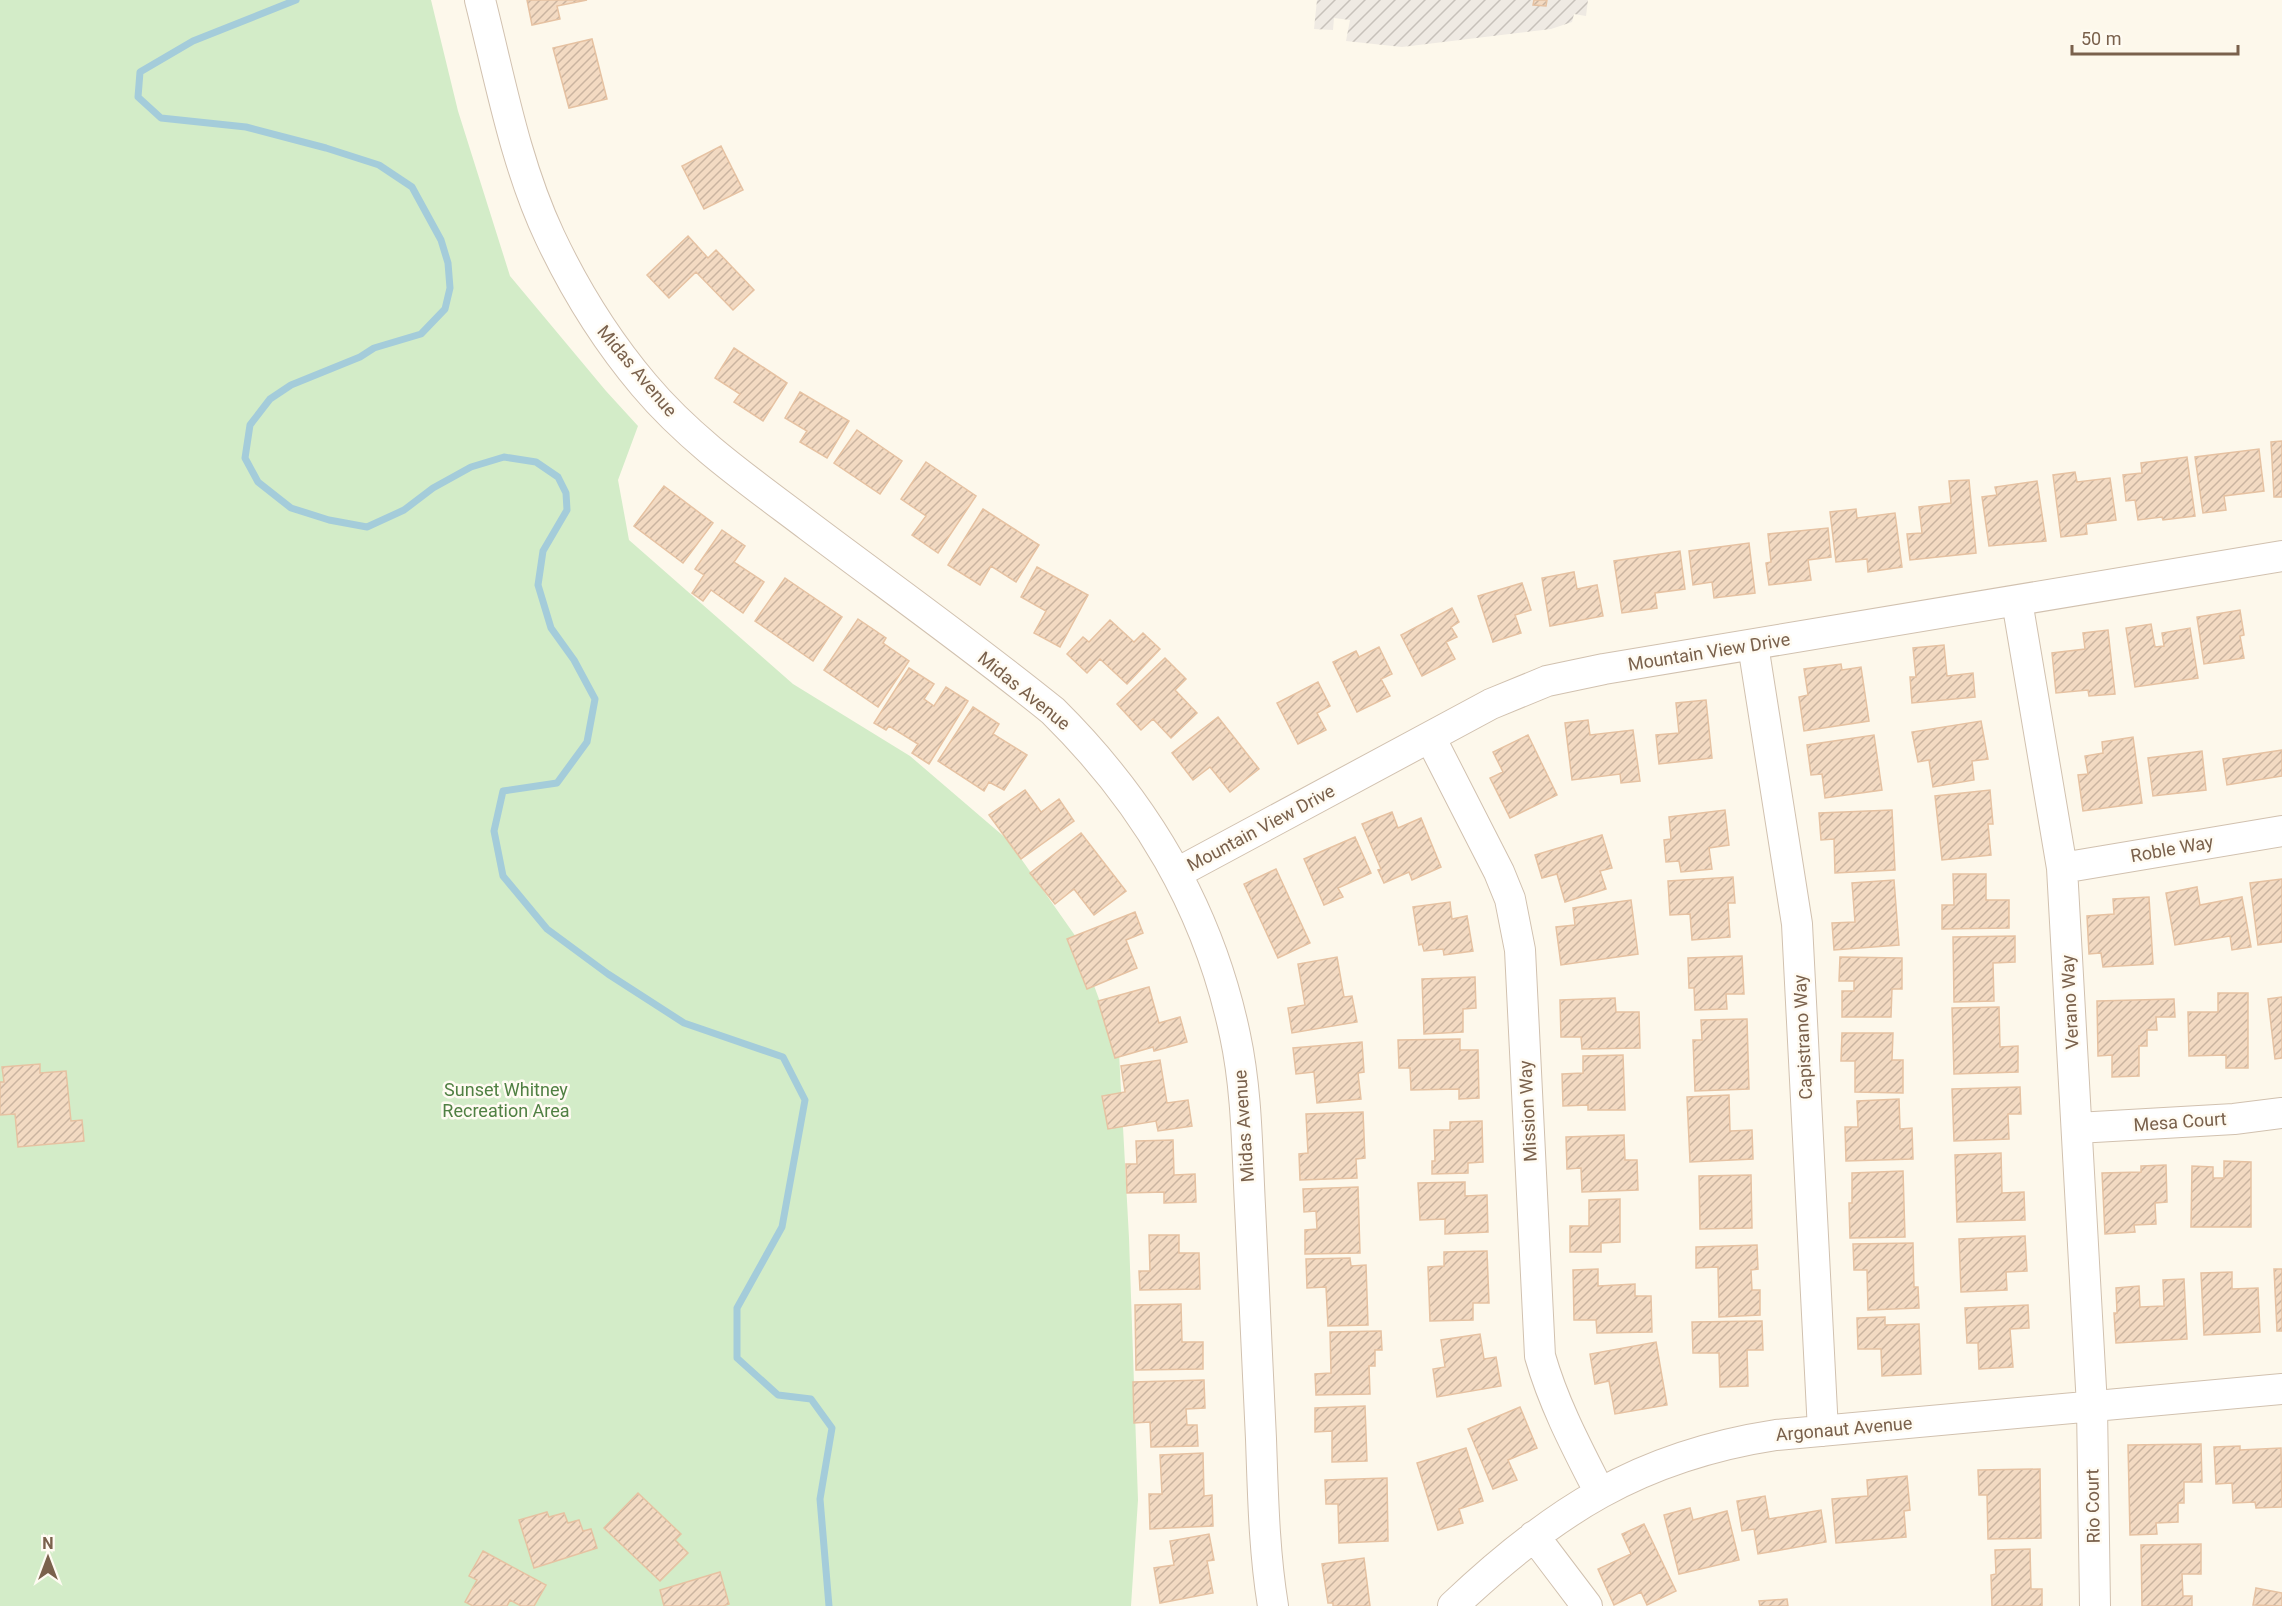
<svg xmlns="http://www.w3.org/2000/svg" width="2282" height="1606" viewBox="0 0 2282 1606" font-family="Roboto,sans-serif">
<defs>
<pattern id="industrial-furrows" width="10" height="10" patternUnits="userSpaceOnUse" patternTransform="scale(1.5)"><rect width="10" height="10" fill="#efeae3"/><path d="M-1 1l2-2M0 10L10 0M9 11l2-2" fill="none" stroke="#c7c1ba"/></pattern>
<pattern id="building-hatch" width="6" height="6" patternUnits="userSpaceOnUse" patternTransform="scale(1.5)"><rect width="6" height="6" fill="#f3dac2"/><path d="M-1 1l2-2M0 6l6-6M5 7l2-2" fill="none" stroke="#cab4a0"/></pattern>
</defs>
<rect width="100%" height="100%" fill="#fdf8eb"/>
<path fill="url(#industrial-furrows)" d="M1317 0H1588L1586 16 1574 14 1572 22 1551 29 1402 47 1346 41 1350 20 1334 18 1333 30 1314 29Z"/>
<path fill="#d3ecc8" d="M0 0H431L458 111 510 276 606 391 638 426 618 480 629 540 793 684 910 756 1008 840 1076 937 1119 1053 1129 1238 1138 1500 1131 1606H0Z"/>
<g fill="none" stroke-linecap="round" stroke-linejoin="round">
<path stroke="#a4ccda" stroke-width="7" d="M296 0 193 41 140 72 138 97 161 118 246 127 326 148 379 165 412 187 441 240 448 263 450 288 445 309 421 334 374 348 360 357 291 385 270 399 250 425 245 458 258 482 291 508 329 520 367 527 404 510 433 488 471 467 504 457 536 462 558 477 566 493 567 510 543 551 538 585 551 628 574 660 595 699 587 742 557 783 503 791 494 831 503 876 547 929 608 974 684 1023 783 1057 805 1100 782 1227 737 1308V1358L778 1395 811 1399 832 1428 820 1499 829 1606"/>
</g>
<path fill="url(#building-hatch)" stroke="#e6c2a2" stroke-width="1.5" d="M527 0H587L557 6 560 19 532 25Z
M1534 0H1547L1546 6 1533 5Z
M592 39 607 99 569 108 553 48Z
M721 146 743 190 704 209 682 166Z
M688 236 708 258 716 250 754 290 733 310 696 272 669 298 647 275Z
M734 348 787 383 763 421 734 402 740 394 715 378Z
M800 392 849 421 827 458 800 442 807 431 785 418Z
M857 430 902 461 880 494 834 463Z
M2282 441V497H2274L2271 442Z
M2259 449 2264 491 2224 496 2226 510 2203 513 2195 457Z
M2187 457 2195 516 2163 520 2162 517 2138 520 2135 500 2126 501 2123 475 2142 473 2141 463Z
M926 462 976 496 938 553 912 535 926 516 901 499Z
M2075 472 2077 482 2110 478 2116 520 2086 524 2087 534 2061 537 2053 475Z
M1969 480 1976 553 1910 560 1907 534 1922 533 1919 507 1951 503 1949 481Z
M2037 481 2046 541 1989 546 1982 497 1997 495 1995 487Z
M664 486 713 523 683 563 634 526Z
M983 509 1039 545 1016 582 991 566 980 585 948 565Z
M1856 509 1857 518 1895 513 1902 567 1868 572 1867 559 1836 562 1830 512Z
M1828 528 1831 557 1808 560 1811 580 1769 585 1766 563 1771 562 1768 534Z
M722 530 745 546 734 562 764 582 743 613 711 590 703 601 692 593 704 575 695 569Z
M1749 543 1755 593 1714 598 1712 582 1693 585 1689 551Z
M1680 551 1685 589 1655 593 1657 608 1622 613 1614 561Z
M1037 567 1088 595 1060 647 1034 633 1046 611 1021 597Z
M1574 572 1577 589 1597 585 1603 616 1550 626 1542 578Z
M785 578 842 617 813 661 755 621Z
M1522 583 1531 610 1515 615 1521 633 1493 642 1478 596Z
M1452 608 1459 622 1451 627 1457 637 1446 642 1455 659 1422 676 1401 635Z
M2240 610 2244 635 2240 636 2244 658 2204 664 2197 617Z
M858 619 886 638 883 643 909 661 878 707 824 670Z
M1110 620 1134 642 1143 633 1160 649 1127 684 1100 659 1087 673 1067 654 1083 637 1089 642Z
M2151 624 2155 647 2164 646 2162 633 2190 628 2198 678 2135 687 2126 628Z
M2108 630 2115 694 2089 696 2088 690 2056 693 2052 653 2085 649 2083 633Z
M1944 645 1947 676 1973 673 1975 697 1912 703 1910 677H1916L1913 648Z
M1379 647 1392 674 1381 679 1390 696 1357 712 1333 662 1356 651 1359 657Z
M1165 658 1186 679 1175 690 1197 713 1171 738 1153 719 1141 730 1117 704Z
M1841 664 1842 670 1861 667 1869 721 1804 731 1799 697 1808 695 1804 669Z
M909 668 934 684 924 699 934 706 946 687 968 701 929 764 912 753 918 744 889 726 886 730 874 723Z
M1318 682 1330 706 1317 713 1326 730 1298 744 1277 703Z
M1706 700 1712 758 1659 764 1656 735 1679 733 1676 703Z
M973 707 999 724 993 734 1027 755 1004 790 989 782 984 791 938 761Z
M1218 717 1259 769 1230 792 1210 767 1193 780 1172 753Z
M1588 720 1590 735 1633 730 1640 781 1621 783 1620 774 1572 780 1565 723Z
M1981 721 1988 759 1972 761 1974 780 1933 787 1929 760 1918 762 1912 732Z
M1528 735 1557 795 1510 818 1490 778 1503 772 1493 752Z
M1874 735 1882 790 1825 798 1822 774 1811 775 1807 745Z
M2133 737 2142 803 2083 811 2078 775 2088 774 2085 756 2103 753 2102 742Z
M2282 750V776L2227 785 2223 759Z
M2202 751 2206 790 2153 796 2148 758Z
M1025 790 1041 812 1059 799 1074 821 1021 859 989 815Z
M1990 790 1993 824H1988L1991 855 1942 860 1935 796Z
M1725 810 1729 845 1709 848 1712 869 1681 872 1679 861 1666 862 1664 840 1671 839 1669 817Z
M1892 810 1895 870 1835 873 1834 839 1821 840 1819 813Z
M1392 812 1398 828 1421 818 1441 867 1412 880 1409 872 1384 883 1378 870 1381 869 1362 824Z
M1081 833 1126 891 1094 915 1074 889 1055 904 1030 873Z
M1602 835 1612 868 1600 871 1606 889 1565 902 1557 874 1542 878 1535 855Z
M1355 837 1371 873 1338 888 1343 897 1324 905 1304 859Z
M1276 869 1310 943 1278 958 1244 884Z
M1953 874H1986V900H2009V928L1942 929V905H1954Z
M1733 877 1735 903H1728L1730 937 1692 940 1690 914 1670 915 1668 881Z
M2282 879V942L2258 945 2250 883Z
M1894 880 1899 945 1834 950 1832 923 1855 922 1852 883Z
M2197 887 2200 905 2242 897 2251 947 2232 950 2230 936 2175 945 2166 893Z
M2149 897 2153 964 2103 967 2101 953 2089 954 2087 916 2114 914 2113 899Z
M1631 900 1638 954 1561 965 1556 927 1575 925 1573 908Z
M1450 902 1452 919 1467 916 1473 951 1444 955 1443 949 1424 951 1422 944 1419 945 1413 907Z
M1135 912 1143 933 1126 940 1137 968 1087 989 1067 939Z
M2015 936V962L1993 963 1994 1001 1954 1002 1953 937Z
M1742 956 1744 994H1726L1727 1009 1695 1010 1694 988H1689L1688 958Z
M1337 957 1344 997 1352 996 1357 1022 1292 1033 1288 1008 1305 1005 1298 964Z
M1840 957 1902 958V989H1892L1891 1017H1842V991H1854V981H1839Z
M1475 977 1476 1008 1463 1009V1032L1424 1034 1422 979Z
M1149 987 1159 1023 1180 1017 1187 1042 1154 1051 1153 1047 1115 1058 1098 1001Z
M2218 993H2248V1068H2226V1055L2189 1056 2188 1012H2218Z
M2282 997V1058L2275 1059 2268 999Z
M1615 998 1616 1012H1639L1640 1048 1582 1049 1581 1037H1561L1560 1000Z
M2174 999 2175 1017H2156L2157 1030H2147V1046H2139V1076L2112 1077V1055L2098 1056 2097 1001Z
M1999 1007 2000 1047 2018 1046V1072L1954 1074 1952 1008Z
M1747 1019 1749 1089 1695 1091 1693 1040H1702L1701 1020Z
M1842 1033H1893L1892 1060H1903V1093L1855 1092V1061H1841Z
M1460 1039V1050H1478L1479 1098 1459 1099V1089L1411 1090 1410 1068H1399L1398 1040Z
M1362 1042 1364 1072 1358 1073 1361 1099 1317 1103 1314 1072 1296 1074 1293 1048Z
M1623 1055 1625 1110H1588V1105L1563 1106 1562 1074 1583 1073V1056Z
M1160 1060 1167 1103 1188 1100 1192 1126 1158 1131 1156 1121 1108 1129 1102 1096 1125 1092 1121 1066Z
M40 1064V1073L66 1071 71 1121 82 1120 84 1141 18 1147 15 1114 0 1115V1082H4L2 1067Z
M2020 1087 2021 1114H2008L2009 1139 1954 1141 1952 1089Z
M1729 1095 1730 1131 1752 1130 1753 1159 1690 1162 1687 1097Z
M1899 1099 1900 1129 1912 1128 1913 1159 1846 1161 1845 1127H1858L1857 1101Z
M1363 1112 1365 1158 1356 1159 1357 1178 1300 1180 1299 1154 1308 1153 1306 1114Z
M1482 1121 1483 1162 1468 1163V1173L1432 1174V1161H1435L1434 1130H1450V1122Z
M1624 1135 1625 1160H1637L1638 1190 1582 1192 1581 1168 1567 1169 1566 1137Z
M1173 1140 1174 1175 1195 1174 1196 1202 1164 1203V1192L1127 1193 1126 1164H1137L1136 1141Z
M2001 1153 2002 1193 2024 1192 2025 1220 1957 1222 1955 1155Z
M2224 1161 2251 1162V1227H2191L2192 1166 2213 1167V1178H2224Z
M2166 1165 2167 1202 2155 1203 2156 1224 2134 1225 2135 1232 2105 1234 2102 1173 2141 1172V1166Z
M1903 1171 1905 1237 1850 1238 1849 1203H1852V1173Z
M1751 1175 1752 1228 1700 1229 1699 1176Z
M1465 1182V1196L1487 1195 1488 1232 1445 1234V1219L1420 1220 1418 1183Z
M1358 1187 1360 1253 1305 1254V1230L1317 1229 1316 1211 1304 1212 1303 1189Z
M1620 1199V1242L1601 1243V1252H1570V1226H1589V1200Z
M1149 1235H1179V1253H1199L1200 1289 1140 1290 1139 1271H1150Z
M2025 1236 2027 1271 2006 1272 2007 1290 1961 1292 1959 1239Z
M1913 1243 1914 1287H1918L1919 1308 1868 1310 1867 1270H1854L1853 1244Z
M1757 1245 1758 1269 1751 1270 1752 1290H1760V1315L1719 1317 1718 1267 1696 1268V1247Z
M1487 1251 1489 1303H1473V1320L1430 1321 1428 1267 1444 1266V1252Z
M1350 1258 1351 1266 1366 1265 1368 1325 1328 1326 1326 1287 1307 1288 1306 1259Z
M1598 1269V1286L1635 1284V1296H1651L1652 1332 1597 1333 1596 1320H1574L1573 1270Z
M2274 1269H2282V1331H2277Z
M2232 1272V1289L2258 1288 2260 1332 2204 1335 2201 1273Z
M2184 1279 2187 1339 2116 1343 2114 1313H2117L2116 1288 2139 1286 2140 1307 2164 1306 2163 1280Z
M1181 1304 1182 1342H1203V1369L1136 1370 1135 1305Z
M2028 1305 2029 1328 2010 1329 2013 1367 1979 1369 1978 1343H1967L1965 1308Z
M1885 1317V1325L1919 1324 1921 1374 1882 1376 1881 1349H1858L1857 1318Z
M1762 1321 1763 1350H1747L1748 1386 1720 1387 1719 1353H1693L1692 1322Z
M1381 1331 1382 1350H1375V1366H1369L1370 1394 1316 1395 1315 1374 1331 1373 1330 1332Z
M1480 1334 1484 1359 1496 1357 1501 1386 1437 1397 1433 1369 1445 1367 1441 1340Z
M1656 1342 1667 1405 1615 1414 1609 1381 1595 1384 1590 1354Z
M1204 1380 1205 1408 1186 1409 1187 1425H1197L1198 1446 1151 1447 1150 1422 1134 1423 1133 1382Z
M1365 1406 1367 1461 1332 1462V1431L1315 1432V1408Z
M1520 1407 1537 1448 1508 1460 1517 1480 1493 1489 1468 1429Z
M2201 1444 2202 1482H2184V1503H2178V1522L2156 1523 2157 1534 2130 1535 2128 1445Z
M2240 1446V1450L2281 1448 2282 1507 2256 1508 2255 1502 2233 1503 2232 1483 2216 1484 2214 1447Z
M1466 1448 1483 1501 1459 1509 1463 1523 1438 1530 1417 1463Z
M1203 1453 1204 1496 1212 1495 1213 1526 1150 1529 1149 1494H1162L1160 1455Z
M2040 1469 2041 1538 1988 1539 1987 1495H1979L1978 1470Z
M1907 1476 1910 1510 1904 1511 1906 1537 1836 1543 1832 1499 1868 1496 1867 1480Z
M1387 1478 1388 1541 1339 1543 1338 1504H1326L1325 1480Z
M638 1493 681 1534 675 1540 688 1553 660 1581 604 1528Z
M1765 1496 1769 1519 1821 1510 1826 1542 1758 1554 1754 1529 1742 1531 1737 1501Z
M1690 1508 1693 1520 1727 1511 1739 1560 1679 1574 1664 1515Z
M547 1512 549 1517 564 1513 568 1523 579 1520 583 1531 591 1529 597 1548 534 1568 519 1520Z
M1644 1524 1676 1591 1647 1605 1641 1592 1614 1605 1598 1569 1631 1554 1622 1534Z
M1209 1534 1214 1560 1207 1561 1213 1593 1160 1603 1154 1568 1174 1565 1170 1541Z
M2201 1544V1574H2182L2183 1596H2192V1606H2142L2141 1545Z
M2030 1549 2031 1589H2042V1606H1992L1991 1575 1996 1574 1995 1550Z
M483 1551 546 1585 534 1606H521L510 1600 507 1606H473L465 1602 477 1580 469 1576Z
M1364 1558 1370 1606H1333V1603H1328L1322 1564Z
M720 1572 729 1604 723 1606H664L660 1590Z
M2256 1588 2282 1593V1606L2253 1605Z
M1787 1599 1788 1606H1760L1759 1601Z"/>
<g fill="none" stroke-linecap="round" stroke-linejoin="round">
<g stroke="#d1c1af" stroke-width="32">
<path id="minor" d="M480 0C500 79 515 163 550 237 575 290 606 340 644 385 691 441 752 483 810 527 891 588 974 647 1053 711 1145 802 1208 907 1235 1035 1247 1091 1247 1149 1250 1206 1254 1284 1257 1361 1261 1439 1263 1495 1264 1551 1273 1606
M2017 601 2062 868 2092 1406 2095 1606
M1753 645 1797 924 1823 1431
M1430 737 1499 872 1510 899 1520 950 1540 1356C1554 1405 1577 1448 1600 1493
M2062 868 2282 831
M1177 873 1491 704 1547 681 1604 669 2282 556
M2077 1128 2234 1119 2282 1113
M1534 1536 1587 1606
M1453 1606C1552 1512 1639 1456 1776 1435L2282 1389"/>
</g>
<use href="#minor" stroke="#fff" stroke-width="30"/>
</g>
<g text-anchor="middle" stroke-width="5" stroke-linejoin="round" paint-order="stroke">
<g font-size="18" fill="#7a614c" stroke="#fffbf2">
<text transform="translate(637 371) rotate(50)" y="6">Midas Avenue</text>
<text transform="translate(1709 652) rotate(-9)" y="6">Mountain View Drive</text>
<text transform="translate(1024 691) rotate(39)" y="6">Midas Avenue</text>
<text transform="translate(1261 828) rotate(-28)" y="6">Mountain View Drive</text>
<text transform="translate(2172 849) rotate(-10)" y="6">Roble Way</text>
<text transform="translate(2070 1002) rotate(-93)" y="6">Verano Way</text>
<text transform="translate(1803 1037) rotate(-93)" y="6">Capistrano Way</text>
<text transform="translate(1528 1111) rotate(-93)" y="6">Mission Way</text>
<text transform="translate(2180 1122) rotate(-4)" y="6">Mesa Court</text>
<text transform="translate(1244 1126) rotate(-94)" y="6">Midas Avenue</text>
<text transform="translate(1844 1429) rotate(-5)" y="6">Argonaut Avenue</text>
<text transform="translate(2093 1506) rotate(-91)" y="6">Rio Court</text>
</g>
<g font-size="18" fill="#508043" stroke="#fffbf2">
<text x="506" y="1096">Sunset Whitney<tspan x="506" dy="21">Recreation Area</tspan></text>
</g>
</g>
<g transform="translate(48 1558)" stroke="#fffbf2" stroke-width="4.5" paint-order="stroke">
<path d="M0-4.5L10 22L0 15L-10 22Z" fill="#7a614c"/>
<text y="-9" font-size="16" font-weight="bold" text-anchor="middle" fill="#7a614c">N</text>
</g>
<path d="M2072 45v9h166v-9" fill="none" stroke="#7a614c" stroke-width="3"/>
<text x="2081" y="45" font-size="18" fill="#7a614c" stroke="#fffbf2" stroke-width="4.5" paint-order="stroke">50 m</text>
</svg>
